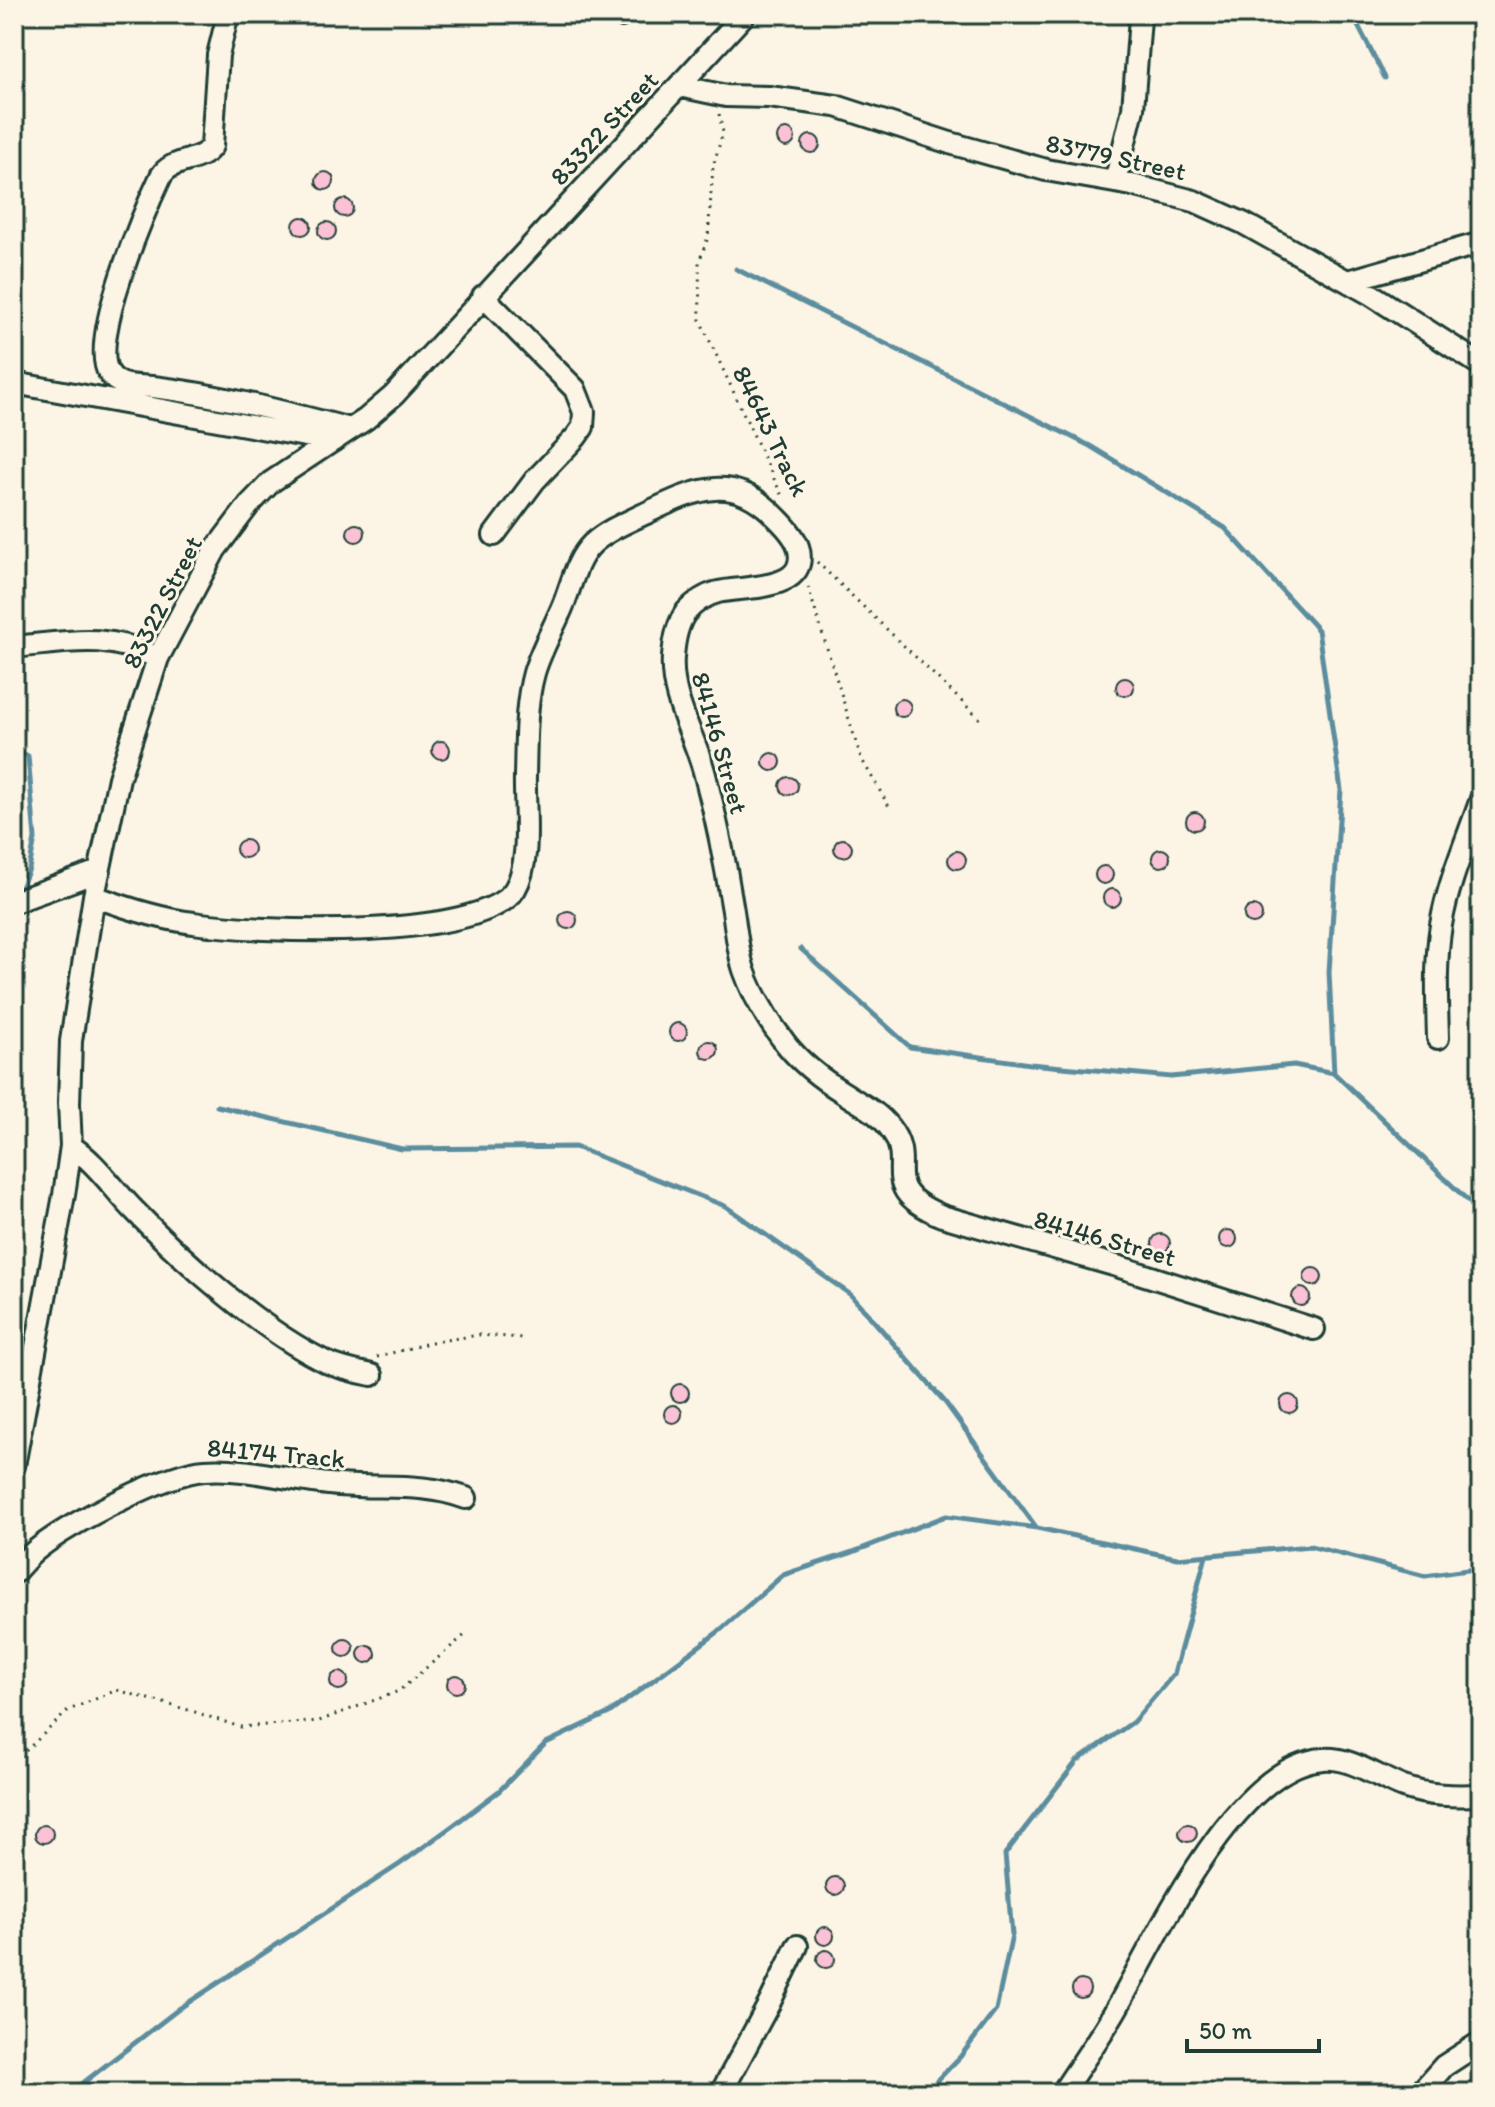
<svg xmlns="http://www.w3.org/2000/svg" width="1495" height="2107" viewBox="0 0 1495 2107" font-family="Itim,sans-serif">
<rect width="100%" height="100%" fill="#fcf5e5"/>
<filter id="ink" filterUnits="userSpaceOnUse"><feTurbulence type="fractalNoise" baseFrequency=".0125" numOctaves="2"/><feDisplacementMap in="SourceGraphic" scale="16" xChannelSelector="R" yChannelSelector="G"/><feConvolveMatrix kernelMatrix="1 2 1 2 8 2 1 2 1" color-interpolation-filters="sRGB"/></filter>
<g filter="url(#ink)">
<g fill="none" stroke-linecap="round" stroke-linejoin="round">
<path stroke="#5c8d9e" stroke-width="5" d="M1352 14 1385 78
M736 269 1090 446 1225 528 1318 630 1341 790 1329 972 1334 1073 1481 1213
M14 749 28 756 35 839 29 869 19 892
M14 918 15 914
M801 949 910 1047 1030 1064 1171 1077 1294 1065 1334 1073
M217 1106 402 1149 575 1147 725 1206 851 1295 945 1402 1036 1527
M70 2093 180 2008 400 1864 451 1827 499 1791 546 1743 609 1713 718 1632 783 1575 853 1552 946 1516 1037 1528 1177 1558 1310 1546 1425 1576 1481 1568
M925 2093 960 2057 996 2010 1012 1935 1005 1854 1077 1761 1133 1722 1174 1674 1206 1556"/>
</g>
<path fill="#fbc2d6" stroke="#1f3d34" stroke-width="2" d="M614 20a8 8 0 1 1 16 0a8 8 0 1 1-16 0Z
M777 138a9 9 0 1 1 18 0a9 9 0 1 1-18 0Z
M802 144a9 9 0 1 1 18 0a9 9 0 1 1-18 0Z
M316 181a9 9 0 1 1 18 0a9 9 0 1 1-18 0Z
M335 208a9 9 0 1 1 18 0a9 9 0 1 1-18 0Z
M293 226a9 9 0 1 1 18 0a9 9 0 1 1-18 0Z
M318 231a9 9 0 1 1 18 0a9 9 0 1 1-18 0Z
M347 533a9 9 0 1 1 18 0a9 9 0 1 1-18 0Z
M1116 687a9 9 0 1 1 18 0a9 9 0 1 1-18 0Z
M893 708a9 9 0 1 1 18 0a9 9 0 1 1-18 0Z
M432 750a9 9 0 1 1 18 0a9 9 0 1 1-18 0Z
M763 762a9 9 0 1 1 18 0a9 9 0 1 1-18 0Z
M780 786a9 9 0 1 1 18 0a9 9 0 1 1-18 0Z
M1186 821a9 9 0 1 1 18 0a9 9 0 1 1-18 0Z
M834 848a9 9 0 1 1 18 0a9 9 0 1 1-18 0Z
M236 849a9 9 0 1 1 18 0a9 9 0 1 1-18 0Z
M1152 858a9 9 0 1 1 18 0a9 9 0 1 1-18 0Z
M948 860a9 9 0 1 1 18 0a9 9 0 1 1-18 0Z
M1095 875a9 9 0 1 1 18 0a9 9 0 1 1-18 0Z
M1103 898a9 9 0 1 1 18 0a9 9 0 1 1-18 0Z
M1244 915a9 9 0 1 1 18 0a9 9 0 1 1-18 0Z
M559 920a9 9 0 1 1 18 0a9 9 0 1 1-18 0Z
M669 1032a9 9 0 1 1 18 0a9 9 0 1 1-18 0Z
M700 1050a9 9 0 1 1 18 0a9 9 0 1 1-18 0Z
M1219 1239a9 9 0 1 1 18 0a9 9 0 1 1-18 0Z
M1152 1243a9 9 0 1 1 18 0a9 9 0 1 1-18 0Z
M1304 1277a9 9 0 1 1 18 0a9 9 0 1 1-18 0Z
M1292 1297a9 9 0 1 1 18 0a9 9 0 1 1-18 0Z
M671 1393a9 9 0 1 1 18 0a9 9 0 1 1-18 0Z
M1280 1404a9 9 0 1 1 18 0a9 9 0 1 1-18 0Z
M664 1414a9 9 0 1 1 18 0a9 9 0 1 1-18 0Z
M336 1648a9 9 0 1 1 18 0a9 9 0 1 1-18 0Z
M358 1654a9 9 0 1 1 18 0a9 9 0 1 1-18 0Z
M330 1681a9 9 0 1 1 18 0a9 9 0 1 1-18 0Z
M447 1684a9 9 0 1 1 18 0a9 9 0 1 1-18 0Z
M1179 1833a9 9 0 1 1 18 0a9 9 0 1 1-18 0Z
M35 1834a9 9 0 1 1 18 0a9 9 0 1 1-18 0Z
M826 1886a9 9 0 1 1 18 0a9 9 0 1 1-18 0Z
M816 1936a9 9 0 1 1 18 0a9 9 0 1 1-18 0Z
M817 1959a9 9 0 1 1 18 0a9 9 0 1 1-18 0Z
M1072 1989a9 9 0 1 1 18 0a9 9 0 1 1-18 0Z"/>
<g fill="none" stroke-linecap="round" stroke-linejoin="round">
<g stroke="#1f3d34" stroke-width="26">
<path id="minor" d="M228 14 218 55 212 146C200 164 173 157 161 176 145 210 88 341 109 373 118 388 137 385 153 387 220 395 285 412 350 429
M679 86 726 96 769 97 836 106 950 143 1046 170 1132 185 1194 201 1243 223 1372 295 1481 365
M1115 182 1133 109 1140 18
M1348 281 1481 243
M483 296 575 389 584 412 583 427 576 437 535 480 494 535
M14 383 333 441
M14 647C69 642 106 632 158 658
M94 896C126 908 159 919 194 923 253 932 483 942 515 889 532 861 524 809 525 776 526 743 525 705 534 673 541 649 555 626 564 603 572 583 576 560 592 544 606 531 625 523 642 515 693 491 732 469 778 519 786 527 797 539 799 550 808 592 742 586 718 592 706 595 694 603 686 612 677 624 674 643 673 657 670 699 695 735 705 775 716 817 725 861 732 905 736 927 737 949 744 970 753 996 769 1022 786 1044 801 1063 823 1080 844 1093 860 1104 877 1111 889 1127 920 1165 872 1186 942 1216L1117 1266 1314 1329
M14 902 99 871
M1438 1038C1437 1000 1435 963 1441 925 1448 882 1467 840 1481 799
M71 1146C97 1163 113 1189 135 1211 183 1261 263 1332 326 1362 341 1369 357 1372 372 1375
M14 1466 64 1195 71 1146 69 1103 71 1041 94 896 119 778 158 658 215 550 249 505 271 482 366 419 394 395 745 14
M14 1573C22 1564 30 1554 40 1547 71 1523 168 1472 205 1470 250 1467 295 1482 339 1485 384 1489 422 1482 466 1498
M721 2093 770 2002 797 1946
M1062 2093C1081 2064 1101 2036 1118 2006 1157 1938 1235 1765 1323 1759 1351 1757 1377 1777 1403 1787 1428 1796 1454 1796 1481 1795
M1420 2093 1444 2066 1481 2042"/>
</g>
<path stroke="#1f3d34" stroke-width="3" stroke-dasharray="2 6" stroke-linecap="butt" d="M719 114 723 132 713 167 708 237 699 262 700 320 782 496
M817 562 981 720
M808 587 861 758 891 810
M377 1357 432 1342 479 1335 523 1338
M14 1762 69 1710 117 1690 192 1711 240 1727 319 1721 399 1691 466 1634"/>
<use href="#minor" stroke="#fcf5e5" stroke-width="20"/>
</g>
</g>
<g text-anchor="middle" stroke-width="6" stroke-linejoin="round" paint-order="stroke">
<g font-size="26" fill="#1f3d34" stroke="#fcf5e5">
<text transform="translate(604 128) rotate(-47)" y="9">83322 Street</text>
<text transform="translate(1116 157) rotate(12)" y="9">83779 Street</text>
<text transform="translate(771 431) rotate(64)" y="9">84643 Track</text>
<text transform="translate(162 602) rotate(-63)" y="9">83322 Street</text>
<text transform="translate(720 743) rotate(74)" y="9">84146 Street</text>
<text transform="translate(1105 1238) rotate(16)" y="9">84146 Street</text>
<text transform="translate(276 1453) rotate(5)" y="9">84174 Track</text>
</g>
</g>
<rect width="1495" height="2107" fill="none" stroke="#fcf5e5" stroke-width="48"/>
<rect x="24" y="24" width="1447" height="2059" fill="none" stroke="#1f3d34" stroke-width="3" filter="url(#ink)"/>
<path d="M1187 2039v12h132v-12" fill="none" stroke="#1f3d34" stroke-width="4"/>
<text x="1199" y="2039" font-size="24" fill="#1f3d34" stroke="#fcf5e5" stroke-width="6" paint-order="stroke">50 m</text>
</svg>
